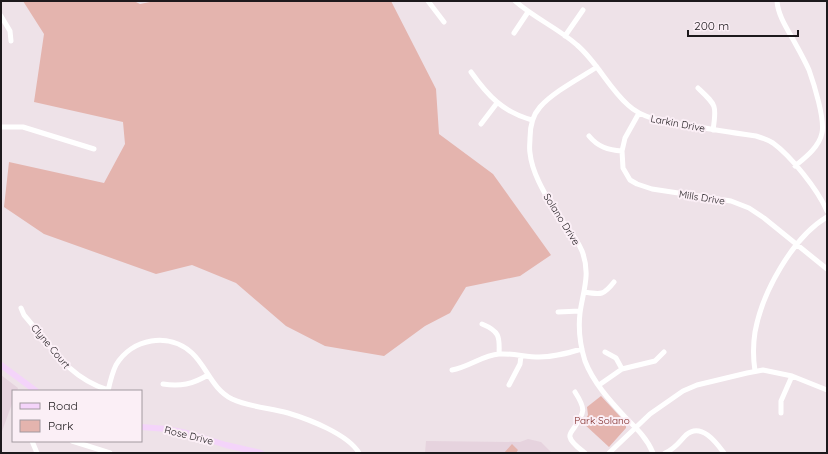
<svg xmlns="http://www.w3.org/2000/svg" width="828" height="454" viewBox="0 0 828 454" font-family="Quicksand,sans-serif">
<rect width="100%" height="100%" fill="#eee2e8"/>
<path fill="#e6d3de" d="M1 375 18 388 17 391H13V401L1 434Z
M528 439 541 442 552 453H425L426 441 520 442Z"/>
<path fill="#e4b4ae" d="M23 1H134L140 4 155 1H391L436 89 439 134 493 174 551 255 520 276 466 287 450 313 425 326 384 356 325 346 286 326 236 283 192 265 156 274 44 234 4 207 9 162 104 183 125 144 123 122 34 102 44 34Z
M601 396 626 423V428L609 447 583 423 588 415 587 407Z
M512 444 518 450 516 453H504Z"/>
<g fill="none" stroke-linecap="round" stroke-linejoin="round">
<path stroke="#fff" stroke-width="5" d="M428 1 444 22
M515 1C534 18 558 28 577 45 597 62 608 87 628 105 645 121 671 122 693 126 714 130 735 133 756 136 763 138 768 140 773 143 791 156 818 190 827 211
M777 1C778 16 788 30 795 43 800 52 805 61 809 70 814 84 825 119 822 133 819 147 806 157 795 166
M1 16 10 31 11 41
M514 33 528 12
M565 36 583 10
M597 67C580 78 553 92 540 107 532 116 530 127 530 138 530 143 529 148 530 153 532 173 545 194 555 211 564 224 576 236 582 251 591 274 583 291 580 313 578 330 580 345 585 361 593 382 610 401 625 417 636 428 647 438 653 453
M471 72C488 96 503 112 532 120
M698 88C716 105 717 105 713 130
M639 113 625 138 622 151 623 168 630 180 637 184 652 189 731 201 749 208 764 218 827 269
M481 124 497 103
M1 127H23L94 149
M589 136C598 147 608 150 622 151
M585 292C601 295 604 295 614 282
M21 308 24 315C51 346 67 377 108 390
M558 312 580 311
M482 324C499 331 500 336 499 354
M605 352 616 358 622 369
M452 370C469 367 483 355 499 354 512 353 526 357 539 357 554 357 568 353 582 349
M755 371C753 358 753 345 755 332 762 293 792 238 827 217
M163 384C180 387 193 384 208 375
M509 385 520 364 521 356
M599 385 622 369 655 361 664 352
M108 391C110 382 112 373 116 365 132 338 169 332 192 353 207 367 212 389 232 399 249 407 270 408 288 413 308 419 348 434 359 453
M575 392C586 409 585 412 574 428 572 431 569 434 570 437 571 443 580 449 585 453
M781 413V401L792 376
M32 441 37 453
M72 441 110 453
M609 453 650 414 683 391 697 385 747 373 763 370 792 376 827 390
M665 453C675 449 679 442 686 435 701 422 716 442 724 453"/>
<path stroke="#f4d4fa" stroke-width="6" d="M1 365 36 391
M141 427 167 429 187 433 226 445 261 453"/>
</g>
<g text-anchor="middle" stroke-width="4" stroke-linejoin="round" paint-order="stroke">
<g font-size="10" fill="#1d191c" stroke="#fbeff6">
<text transform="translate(678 123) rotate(11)" y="4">Larkin Drive</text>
<text transform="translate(702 197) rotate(9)" y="4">Mills Drive</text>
<text transform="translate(562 219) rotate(58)" y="4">Solano Drive</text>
<text transform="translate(51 346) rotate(50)" y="4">Clyne Court</text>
<text transform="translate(189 435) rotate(14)" y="4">Rose Drive</text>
</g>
<g font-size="10" fill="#7c2421" stroke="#fbeff6">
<text x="602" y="424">Park Solano</text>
</g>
</g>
<rect width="828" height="454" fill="none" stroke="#1d191c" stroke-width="4"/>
<rect x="12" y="390" width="130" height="52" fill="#fbeff6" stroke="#a2999f"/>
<rect x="20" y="403" width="20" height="6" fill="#f4d4fa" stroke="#a2999f"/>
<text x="48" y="410" font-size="12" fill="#1d191c">Road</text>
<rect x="20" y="420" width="20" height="12" fill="#e4b4ae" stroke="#a2999f"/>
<text x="48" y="430" font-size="12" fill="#1d191c">Park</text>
<path d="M688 30v6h110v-6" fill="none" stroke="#1d191c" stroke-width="2"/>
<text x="694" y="30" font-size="12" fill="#1d191c" stroke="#fbeff6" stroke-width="3" paint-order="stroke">200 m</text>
</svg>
